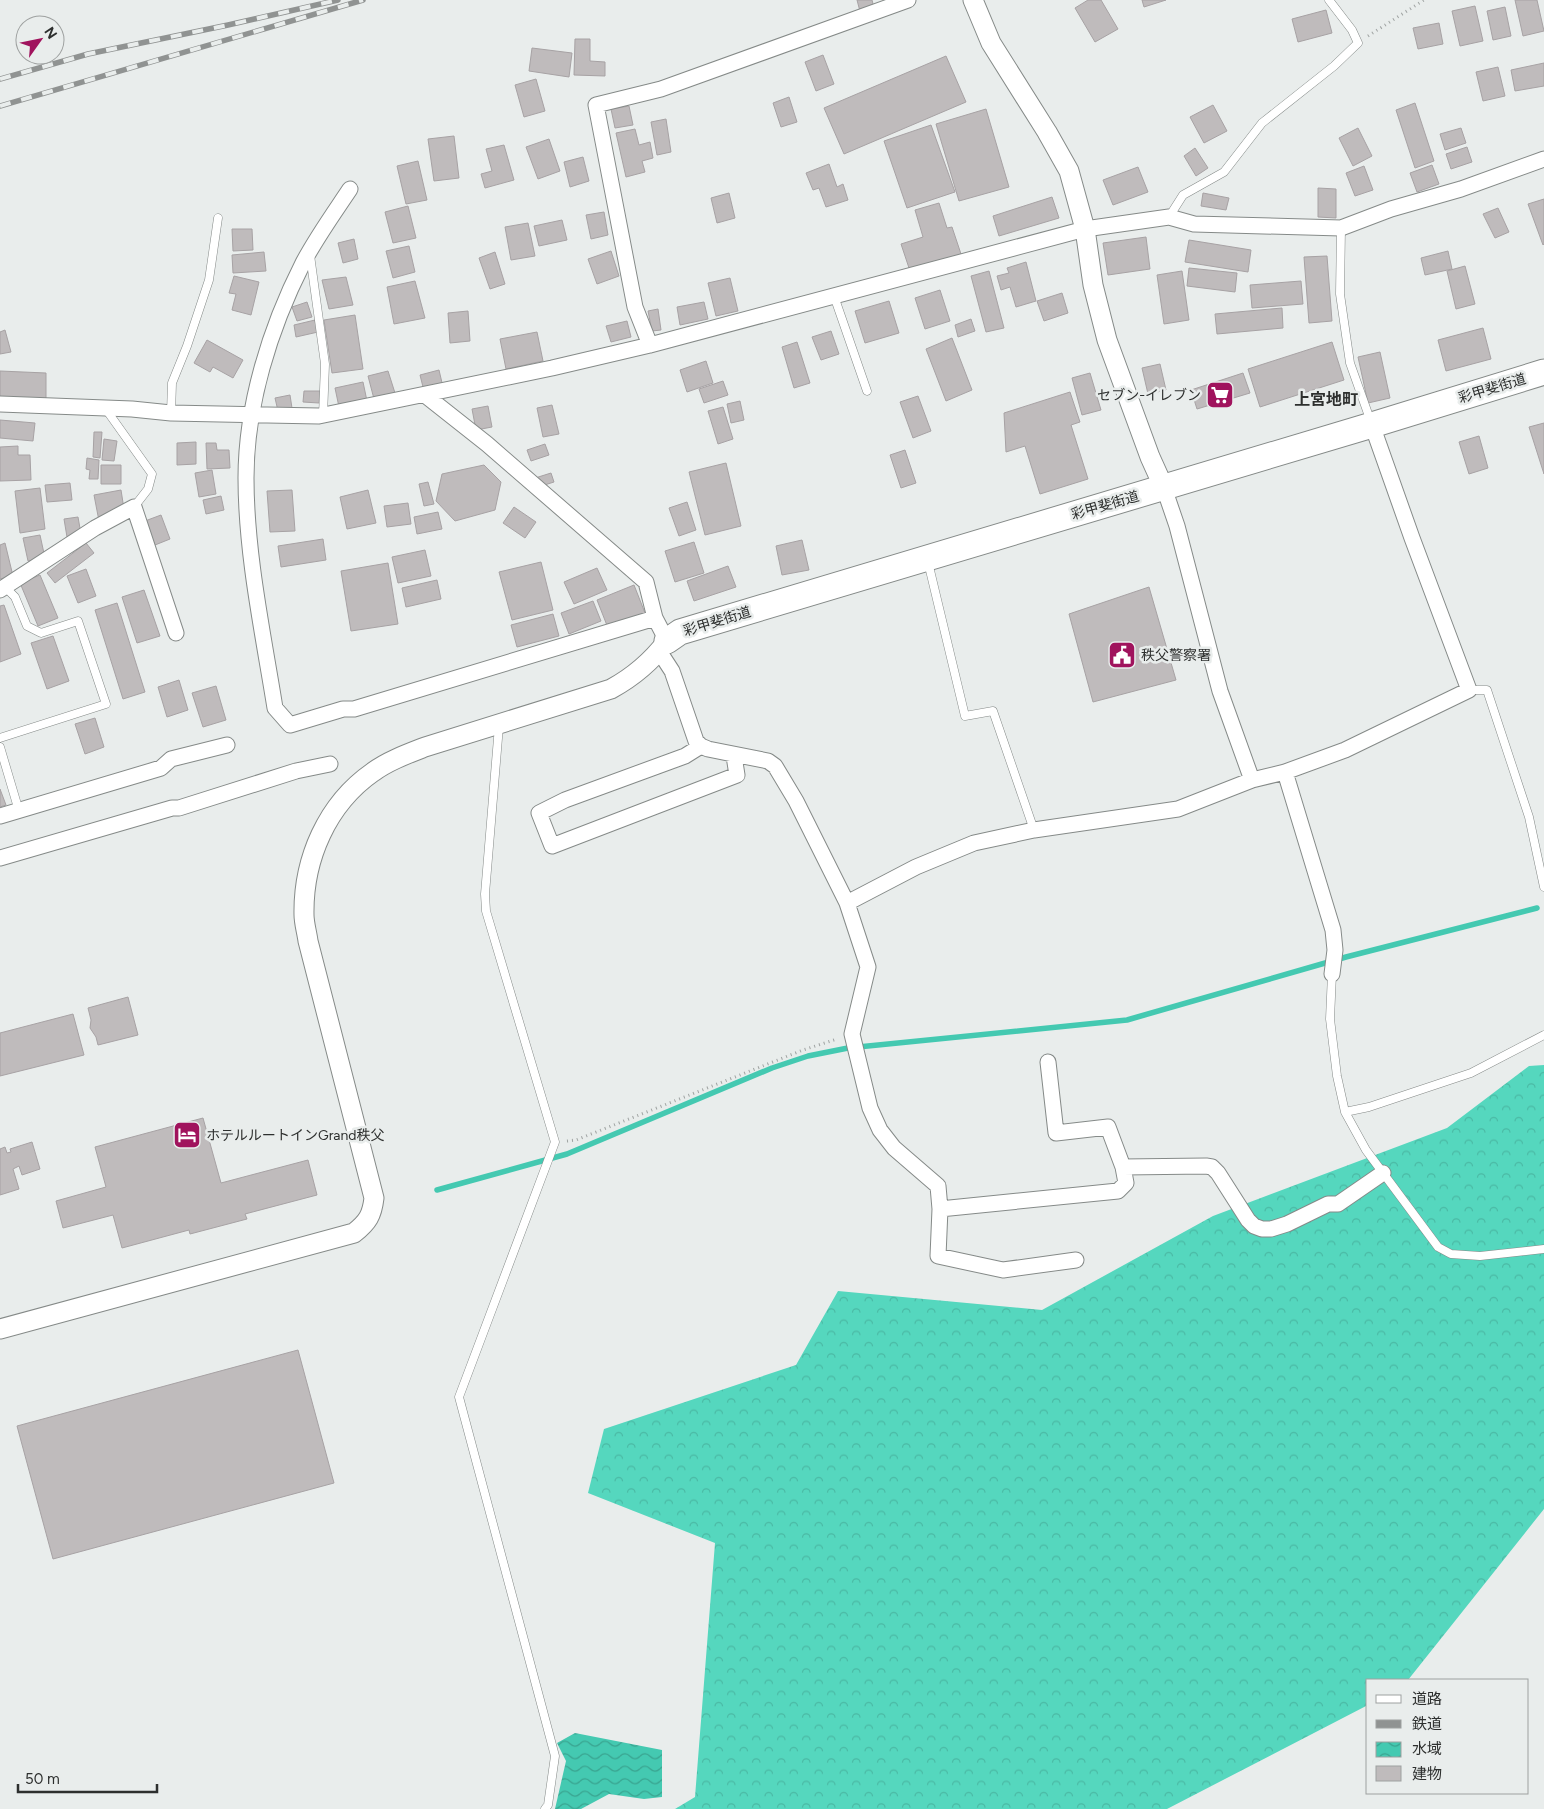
<svg xmlns="http://www.w3.org/2000/svg" width="1544" height="1809" viewBox="0 0 1544 1809" font-family="Figtree,'Noto Sans JP',sans-serif">
<defs>
<pattern id="forest-crowns" width="20" height="18" patternUnits="userSpaceOnUse" patternTransform="scale(1.25)"><rect width="20" height="18" fill="#55d7be"/><path d="M2 6a3 3 0 1 1 6 0M12 15a3 3 0 1 1 6 0" fill="none" stroke="#4ab9a4"/></pattern>
<pattern id="water-waves" width="16" height="10" patternUnits="userSpaceOnUse" patternTransform="scale(1.25)"><rect width="16" height="10" fill="#44c9b1"/><path d="M0 5q4-4 8 0t8 0" fill="none" stroke="#39a490"/></pattern>
</defs>
<rect width="100%" height="100%" fill="#e9edec"/>
<path fill="url(#forest-crowns)" d="M1544 1065V1509L1408 1680H1368V1705L1167 1809H675L695 1797 715 1543 588 1493 604 1429 796 1365 838 1291 1042 1310 1213 1216 1447 1128 1529 1066Z"/>
<path fill="url(#water-waves)" d="M575 1733 662 1750V1797L644 1799 609 1794 581 1809H555L566 1761 557 1743Z"/>
<g fill="none" stroke-linecap="round" stroke-linejoin="round">
<path stroke="#44c9b1" stroke-width="5.5" d="M437 1190 567 1154 772 1068 808 1056 848 1048 1127 1020 1346 957 1537 908"/>
</g>
<path fill="#bfbbbc" stroke="#a7a2a4" d="M857 0H872L876 15 862 19Z
M1088 0H1101L1118 29 1095 42 1075 8Z
M1142 0H1166L1144 7Z
M1515 0H1537L1544 31 1523 36Z
M1475 6 1483 41 1460 46 1452 11Z
M1505 7 1511 36 1493 40 1487 11Z
M1326 10 1332 33 1298 42 1292 19Z
M1439 23 1443 44 1418 49 1413 28Z
M575 39H590V61L605 62V76L574 75Z
M532 48 572 53 569 77 529 71Z
M823 55 834 84 816 91 805 62Z
M946 56 966 102 844 154 824 108Z
M1544 63V86L1515 91 1511 70Z
M1498 67 1505 96 1483 101 1476 72Z
M536 79 545 111 524 117 515 85Z
M789 97 797 122 781 127 773 103Z
M1415 103 1434 161 1415 168 1396 110Z
M1213 105 1227 131 1204 143 1190 117Z
M629 106 633 125 615 128 611 109Z
M986 109 1009 187 959 201 936 124Z
M666 119 671 152 657 155 651 122Z
M931 125 955 192 907 208 884 141Z
M1358 128 1372 156 1353 166 1339 138Z
M1461 128 1466 143 1445 150 1440 134Z
M635 129 639 145 650 142 653 158 642 161 645 172 626 177 616 133Z
M454 136 459 178 434 181 428 139Z
M549 139 560 171 538 179 526 147Z
M504 145 514 180 485 188 481 174 492 171 486 149Z
M1467 147 1472 162 1451 169 1446 154Z
M1195 148 1208 168 1196 176 1184 156Z
M583 157 589 181 570 187 564 162Z
M418 161 427 200 406 204 397 166Z
M829 164 837 187 843 184 848 200 826 207 819 188 813 190 806 173Z
M1432 165 1439 184 1417 192 1410 173Z
M1364 166 1373 190 1355 196 1346 173Z
M1138 167 1148 192 1113 205 1103 180Z
M1318 188 1336 189V218L1318 217Z
M729 193 735 218 717 223 711 198Z
M1203 193 1229 198 1226 210 1201 206Z
M1052 197 1059 218 999 236 993 216Z
M1544 199V244L1543 245 1528 204Z
M939 203 947 228 952 227 962 257 911 274 901 244 923 237 915 210Z
M408 206 416 238 393 243 385 212Z
M1498 208 1509 232 1495 238 1483 214Z
M604 212 608 235 591 239 586 215Z
M562 220 567 240 539 246 534 226Z
M528 223 535 256 511 260 505 227Z
M232 229H252L253 250 233 251Z
M1146 237 1150 269 1108 275 1103 243Z
M354 239 358 259 343 263 338 243Z
M1189 240 1251 250 1248 272 1185 262Z
M409 246 415 272 393 278 386 251Z
M611 251 619 276 597 284 588 259Z
M1448 251 1452 269 1425 275 1421 258Z
M264 252 266 271 233 273 232 255Z
M495 252 505 284 490 289 479 258Z
M1327 256 1332 321 1309 323 1304 257Z
M1026 262 1036 301 1016 307 1010 287 1001 290 997 276 1009 273 1007 268Z
M1465 266 1475 304 1456 309 1447 271Z
M1189 268 1237 273 1235 292 1187 286Z
M989 271 1004 328 986 332 971 276Z
M1182 271 1189 320 1164 324 1157 275Z
M234 276 259 282 251 315 232 310 236 294 229 293Z
M346 277 353 305 329 309 322 280Z
M730 278 738 311 716 316 708 283Z
M415 281 425 318 394 324 387 287Z
M1301 281 1303 304 1252 308 1250 285Z
M940 290 950 321 925 329 915 298Z
M1062 293 1068 313 1044 321 1037 301Z
M889 301 899 333 865 343 855 311Z
M307 302 312 317 297 321 292 307Z
M704 302 708 319 680 325 677 307Z
M1282 308 1283 328 1217 334 1215 314Z
M658 309 661 330 652 331 648 311Z
M468 311 470 341 450 343 448 313Z
M355 315 363 369 332 373 324 320Z
M971 319 975 331 958 337 955 325Z
M315 320 318 332 296 337 294 325Z
M627 321 631 337 611 342 606 326Z
M1483 328 1491 359 1446 371 1438 340Z
M5 330 11 352 0 354V332Z
M831 331 839 354 821 360 812 337Z
M537 332 543 361 506 369 500 339Z
M952 338 972 390 946 401 926 349Z
M207 340 243 360 233 378 213 367 210 372 194 363Z
M797 342 810 383 794 388 782 347Z
M1332 342 1344 380 1260 407 1248 369Z
M1380 352 1390 398 1368 403 1358 357Z
M706 361 713 383 687 392 680 370Z
M1160 364 1166 390 1148 394 1142 368Z
M439 370 443 387 424 391 420 375Z
M0 371 46 373V401L0 399Z
M388 371 395 393 374 399 368 376Z
M1090 373 1101 410 1082 415 1072 378Z
M1243 373 1250 393 1197 409 1191 390Z
M723 381 728 395 704 403 699 389Z
M363 382 367 401 339 407 335 388Z
M304 391H320L319 403 303 402Z
M1070 392 1080 422 1071 425 1088 479 1040 494 1025 446 1006 452 1004 413Z
M290 395 292 408 278 411 275 398Z
M918 396 931 431 913 438 900 402Z
M740 401 744 420 731 423 727 404Z
M552 405 559 434 543 437 537 408Z
M488 406 492 427 476 430 472 409Z
M723 407 733 439 718 444 708 411Z
M0 420 35 423 33 441 0 438Z
M1544 423V474L1529 427Z
M94 432H102L100 458 93 457Z
M1479 436 1488 468 1469 474 1459 442Z
M104 439 117 441 114 461 102 460Z
M196 442V464L177 465V443Z
M206 443H216L217 450H229L230 468 207 469Z
M545 444 549 455 531 461 527 450Z
M18 446V455H30L31 480 0 481V447Z
M905 450 916 483 901 488 890 455Z
M87 458 99 460 98 479H89L90 470 86 469Z
M726 463 741 526 705 535 689 472Z
M101 465H121V484H101Z
M484 465 501 482 495 510 455 521 436 501 442 474Z
M212 470 216 494 199 497 195 473Z
M551 473 554 482 535 488 532 479Z
M428 482 434 504 424 506 419 484Z
M70 483 72 500 47 502 45 485Z
M40 488 45 529 20 533 15 491Z
M121 490 124 509 99 521 94 495Z
M292 490 295 531 270 532 267 491Z
M368 490 376 523 347 529 340 497Z
M221 496 224 510 206 514 203 500Z
M687 502 696 530 679 536 669 508Z
M408 503 411 524 387 527 384 506Z
M514 507 536 522 525 538 503 523Z
M438 512 442 529 417 534 414 517Z
M161 515 170 539 155 545 145 521Z
M78 517 81 534 67 537 64 519Z
M40 535 45 558 28 561 23 538Z
M323 539 326 560 281 567 278 546Z
M802 540 809 570 782 575 776 546Z
M694 542 704 573 675 582 665 551Z
M5 543 13 576 0 579V545Z
M86 543 94 553 55 583 47 573Z
M425 550 431 576 398 583 392 557Z
M541 562 553 610 512 620 499 572Z
M388 563 398 624 351 631 341 571Z
M728 566 736 587 694 601 687 581Z
M597 568 607 590 574 604 564 582Z
M86 569 96 596 78 603 67 576Z
M40 575 58 618 38 626 20 583Z
M437 580 441 599 406 607 402 588Z
M634 585 645 613 608 628 597 600Z
M1149 587 1176 680 1093 702 1069 614Z
M144 590 160 636 137 643 122 597Z
M593 601 601 621 569 634 561 613Z
M117 603 145 692 123 699 95 610Z
M4 605 21 654 0 662V606Z
M553 614 559 636 517 647 511 625Z
M53 636 69 681 47 689 31 643Z
M179 680 188 710 167 717 158 687Z
M216 686 226 720 203 727 192 693Z
M95 718 104 747 85 754 75 724Z
M0 789 6 805 0 807Z
M128 997 138 1035 98 1045 96 1037 90 1028 91 1020 88 1008Z
M73 1014 84 1055 0 1076V1033Z
M203 1118 221 1183 308 1160 317 1195 245 1214 247 1219 190 1234 189 1230 122 1248 113 1215 63 1228 56 1201 106 1187 95 1147Z
M32 1142 40 1169 22 1175 19 1166 13 1169 19 1189 0 1195V1149L5 1147 7 1153 11 1152 10 1149Z
M298 1350 334 1483 53 1559 17 1426Z"/>
<g fill="none" stroke-linecap="round" stroke-linejoin="round">
<g stroke="#858a88" stroke-width="9">
<path id="service" d="M1169 217 1183 195 1224 172 1262 123 1334 66 1358 43 1352 30 1329 0
M1341 228 1340 294 1350 363 1371 422
M310 255 325 364 323 416
M834 296 867 391
M105 408 152 474 148 489 134 507
M171 413 172 383 187 346 209 280 218 218
M928 562 965 716 993 711 1034 830
M1469 690H1487L1529 817 1544 887
M499 726 485 894 486 911 555 1142 459 1397 555 1756 548 1805 545 1809
M0 738 106 704 78 621 41 633 27 626 15 597 5 587
M0 747 19 811
M1332 974 1330 1019 1337 1076 1345 1112 1366 1150 1438 1247 1451 1254 1480 1256 1544 1249
M1345 1112 1369 1107 1471 1073 1544 1035"/>
</g>
<g stroke="#858a88" stroke-width="17">
<path id="minor" d="M350 189C334 213 316 238 303 263 270 328 246 405 246 478 246 554 263 633 275 708L290 725 343 709H354L655 618
M650 345 635 307 596 105 661 89 908 0
M425 395 487 444 646 582 655 618 667 641
M0 404 132 409 171 413 319 416 552 368 650 345 1085 229 1169 217 1194 224 1341 228 1391 209 1461 189 1544 159
M1164 488 1177 526 1220 691 1252 780
M0 590 95 528 134 507 176 633
M659 651 672 671 696 741 701 746 708 749 768 761 775 766 796 801 847 903 868 967 852 1034 870 1108 880 1130 894 1148 938 1186 940 1209 1118 1191 1126 1183 1123 1167 1206 1166 1212 1167 1218 1173 1248 1220 1254 1226 1262 1229H1271L1287 1224 1328 1204H1338L1383 1173
M701 746 685 756 565 800 539 813 552 846 737 775 734 756
M1285 772 1333 930 1335 950 1332 974
M0 816 161 768 171 759 227 745
M0 858 172 808H179L296 771 330 764
M847 903 916 867 974 843 1034 830 1178 809 1252 780 1285 772 1345 750 1469 690 1412 538 1372 425
M1048 1062 1056 1133 1108 1127 1123 1167
M940 1209 938 1256 1003 1270 1076 1260"/>
</g>
<g stroke="#858a88" stroke-width="21">
<path id="tertiary" d="M973 0 991 43 1047 132 1069 171 1085 229 1093 285 1107 340 1150 457 1164 488
M0 1329 354 1233C368 1222 372 1215 374 1198L308 941C307 933 304 923 304 915 303 859 327 804 373 772 388 761 407 754 425 747L611 689C633 677 651 662 667 641"/>
</g>
<g stroke="#858a88" stroke-width="27">
<path id="trunk" d="M667 641 680 632 1372 425 1544 372"/>
</g>
<path stroke="#9fa3a2" stroke-width="3" stroke-dasharray="1 4" stroke-linecap="butt" d="M1368 36 1424 0
M567 1141 576 1140 803 1050 837 1039"/>
<use href="#service" stroke="#fff" stroke-width="8"/>
<use href="#minor" stroke="#fff" stroke-width="15"/>
<use href="#tertiary" stroke="#fff" stroke-width="19"/>
<use href="#trunk" stroke="#fff" stroke-width="25"/>
<g stroke="#909392" stroke-width="5.5">
<path id="rail" d="M0 79 88 54 228 25 338 0
M0 106 363 0"/>
</g>
<use href="#rail" stroke="#e9edec" stroke-width="4" stroke-dasharray="11" stroke-linecap="butt"/>
</g>
<defs>
<g id="supermarket-square" transform="scale(1.4375)"><rect x="-9" y="-9" width="18" height="18" rx="4" fill="#a0135d" stroke="#e9edec"/><path d="M-6-5.5h2.5l.6 2H6L4.5 2H-2.5L-4.4-4H-6ZM-1.5 3.2a1.3 1.3 0 1 0 .1 0ZM3 3.2a1.3 1.3 0 1 0 .1 0Z" fill="#fff"/></g>
<g id="civic-square" transform="scale(1.4375)"><rect x="-9" y="-9" width="18" height="18" rx="4" fill="#a0135d" stroke="#e9edec"/><path d="M-.6-6.5H3V-4.5H.6V-3L4-1V1h2V6H-6V1h2V-1L-.6-3ZM-1.2 2.5V6h2.4V2.5Z" fill="#fff"/></g>
<g id="hotel-square" transform="scale(1.4375)"><rect x="-9" y="-9" width="18" height="18" rx="4" fill="#a0135d" stroke="#e9edec"/><path d="M-6-4.5h1.5V1H6V5H4.5V3h-9V5H-6ZM-4 0a1.8 1.8 0 1 1 3.6 0ZM.5 0V-2.5h3Q6-2.5 6 0Z" fill="#fff"/></g>
</defs>
<g fill-rule="evenodd">
<use href="#supermarket-square" x="1220" y="395"/>
<use href="#civic-square" x="1122" y="655"/>
<use href="#hotel-square" x="187" y="1135"/>
</g>
<g text-anchor="middle" stroke-width="5" stroke-linejoin="round" paint-order="stroke">
<g font-size="14" fill="#2d2f2e" stroke="#e9edec">
<text transform="translate(1492 388) rotate(-17)" y="5">彩甲斐街道</text>
<text transform="translate(1105 505) rotate(-16)" y="5">彩甲斐街道</text>
<text transform="translate(717 621) rotate(-17)" y="5">彩甲斐街道</text>
</g>
<g font-size="14" fill="#2d2f2e" stroke="#e9edec" text-anchor="start">
<text x="1201" y="400" text-anchor="end">セブン-イレブン</text>
<text x="1141" y="660">秩父警察署</text>
<text x="206" y="1140">ホテルルートインGrand秩父</text>
</g>
<g font-size="16" font-weight="bold" fill="#2d2f2e" stroke="#e9edec">
<text x="1326" y="405">上宮地町</text>
</g>
</g>
<rect x="1366" y="1679" width="162" height="115" fill="#e9edec" stroke="#9ea1a0"/>
<rect x="1376" y="1695" width="25" height="8" fill="#ffffff" stroke="#9ea1a0"/>
<text x="1412" y="1704" font-size="15" fill="#2d2f2e">道路</text>
<rect x="1376" y="1720" width="25" height="8" fill="#909392" stroke="#9ea1a0"/>
<text x="1412" y="1729" font-size="15" fill="#2d2f2e">鉄道</text>
<rect x="1376" y="1742" width="25" height="15" fill="url(#water-waves)" stroke="#9ea1a0"/>
<text x="1412" y="1754" font-size="15" fill="#2d2f2e">水域</text>
<rect x="1376" y="1766" width="25" height="15" fill="#bfbbbc" stroke="#9ea1a0"/>
<text x="1412" y="1779" font-size="15" fill="#2d2f2e">建物</text>
<g transform="translate(40 40) rotate(57)"><circle r="24" fill="#e9edec" stroke="#9ea1a0"/>
<path d="M0-4L9 19L0 12L-9 19Z" fill="#a0135d"/>
<text y="-8" font-size="14" font-weight="bold" text-anchor="middle" fill="#2d2f2e">N</text>
</g>
<path d="M18 1784v8h139v-8" fill="none" stroke="#2d2f2e" stroke-width="2.5"/>
<text x="25" y="1784" font-size="15" fill="#2d2f2e" stroke="#e9edec" stroke-width="4" paint-order="stroke">50 m</text>
</svg>
